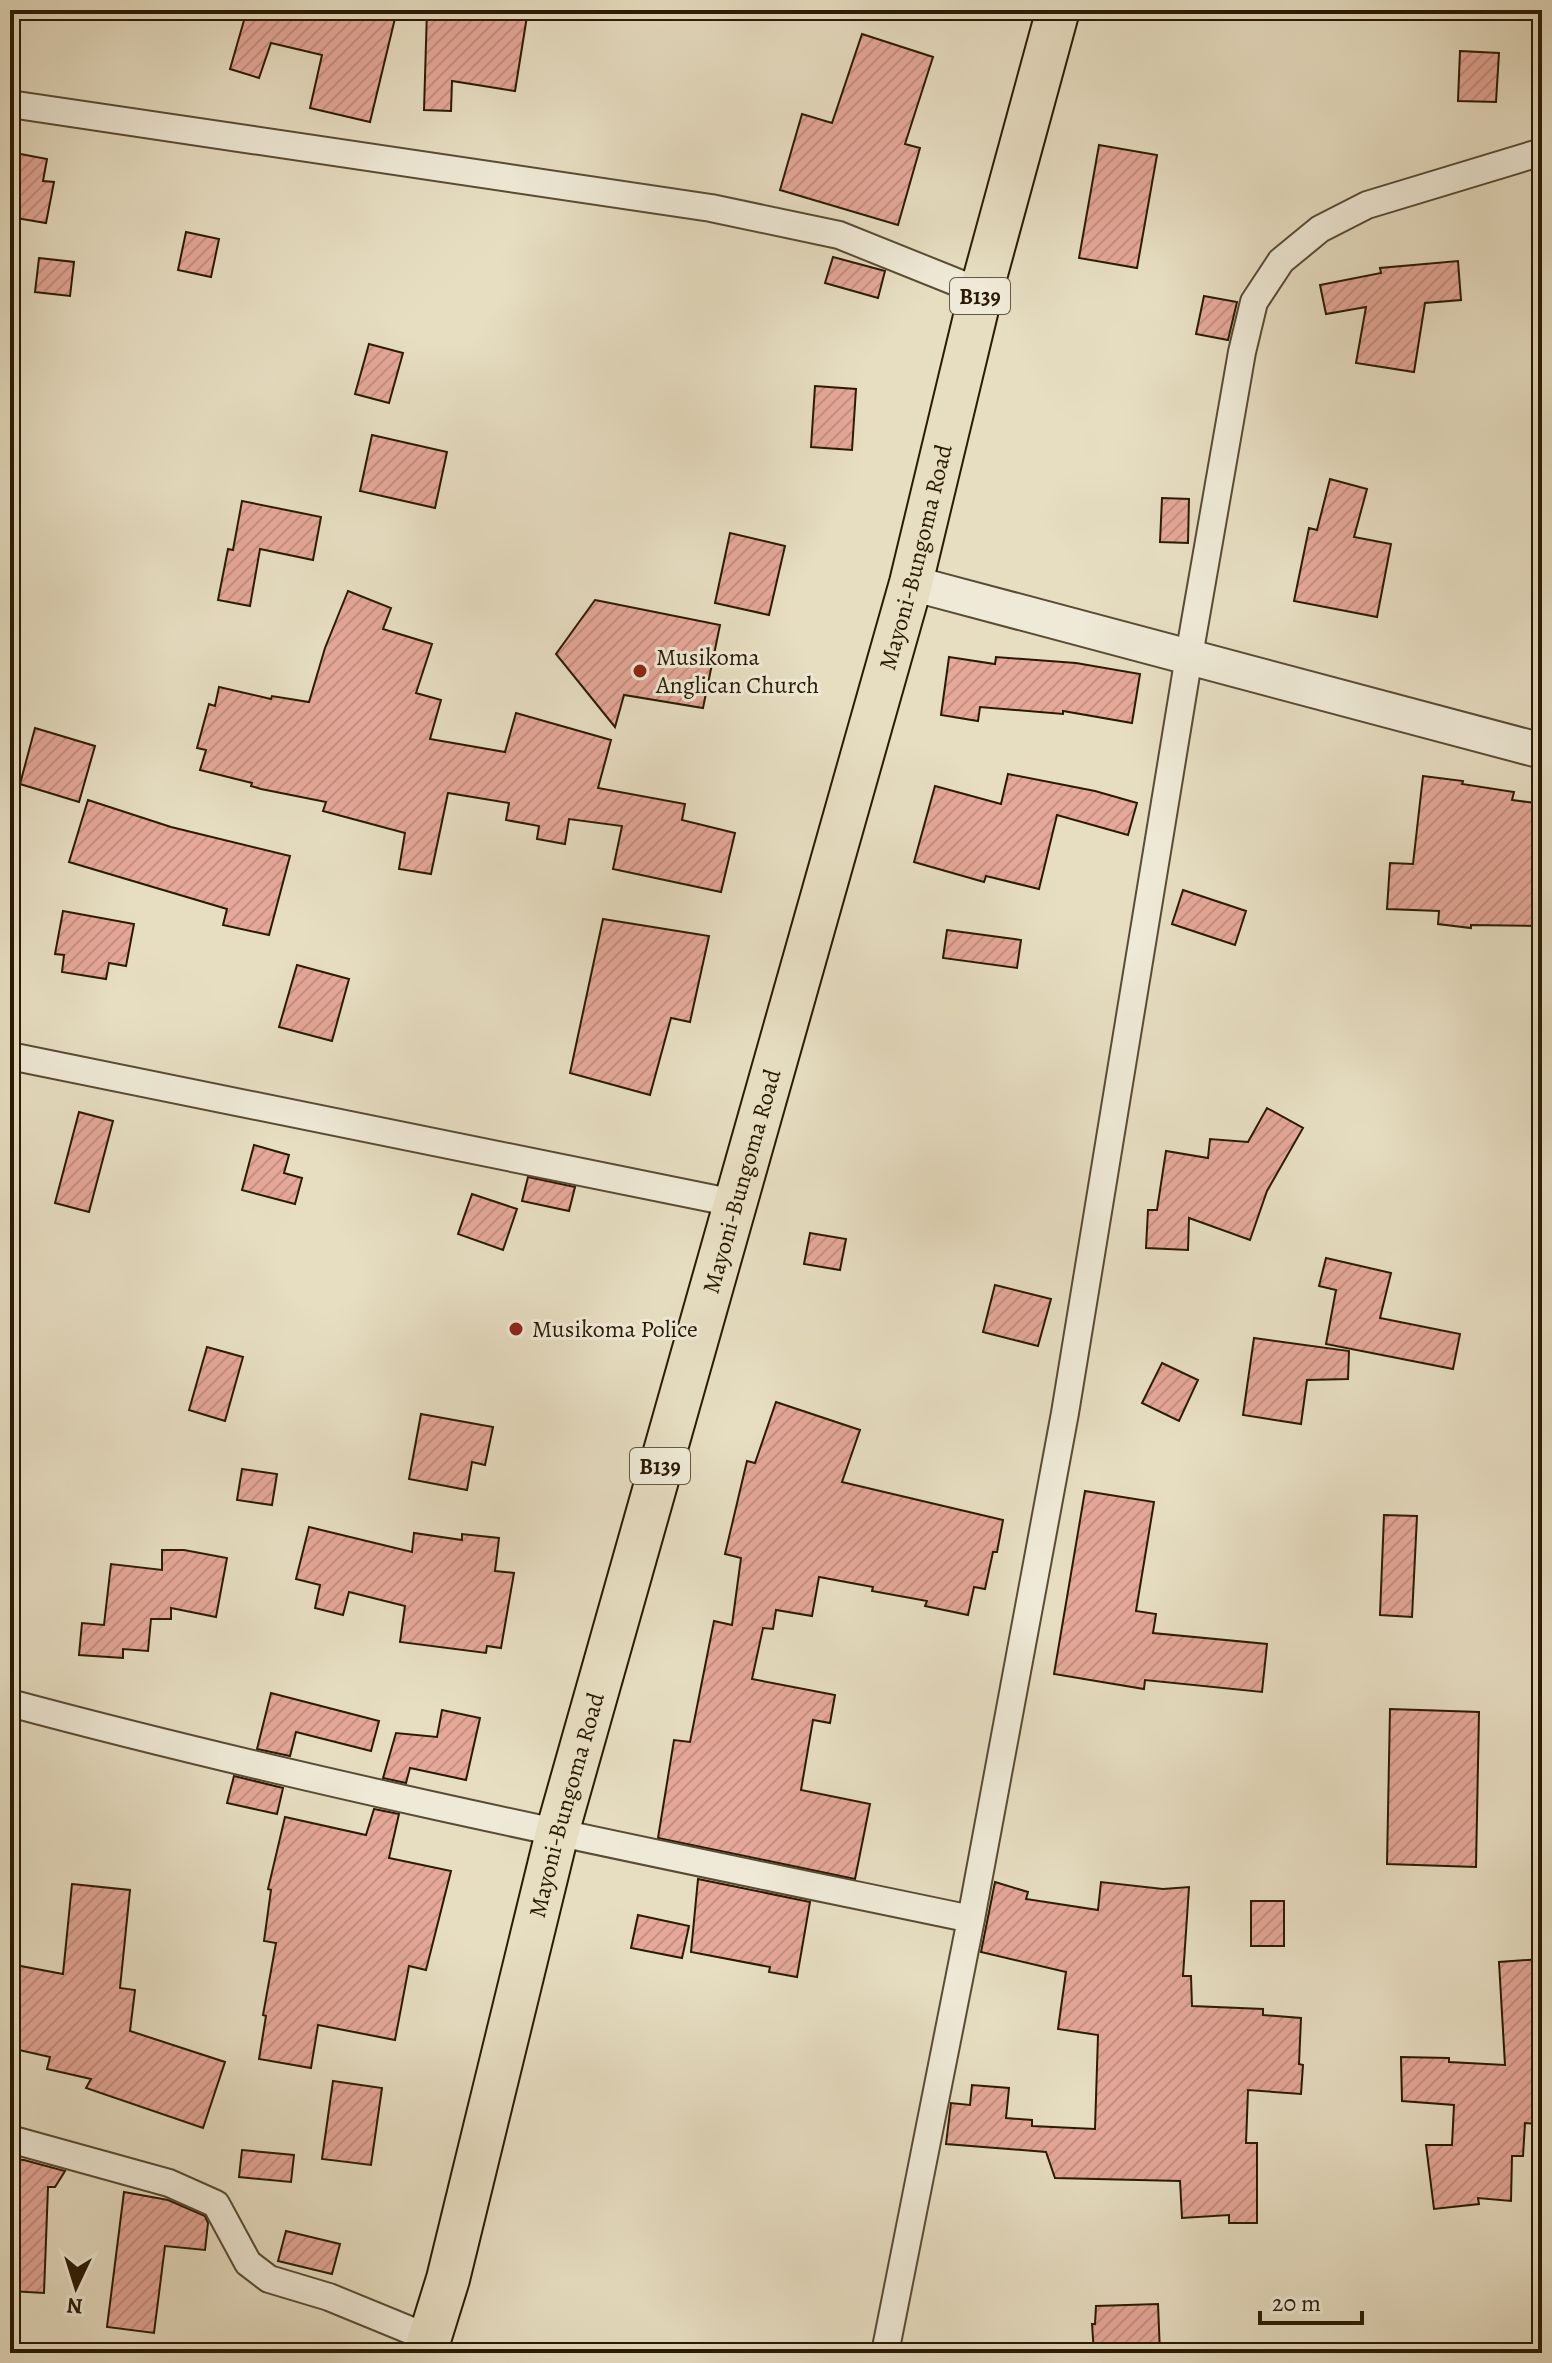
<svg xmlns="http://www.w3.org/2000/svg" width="1552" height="2363" viewBox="0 0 1552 2363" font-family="Alegreya,serif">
<defs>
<pattern id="building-hatch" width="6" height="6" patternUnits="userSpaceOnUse" patternTransform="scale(2)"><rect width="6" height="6" fill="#e6a899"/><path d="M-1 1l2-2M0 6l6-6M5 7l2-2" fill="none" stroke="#c59082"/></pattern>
</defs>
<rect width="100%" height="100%" fill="#e7dec2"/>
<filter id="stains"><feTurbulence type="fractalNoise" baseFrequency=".0025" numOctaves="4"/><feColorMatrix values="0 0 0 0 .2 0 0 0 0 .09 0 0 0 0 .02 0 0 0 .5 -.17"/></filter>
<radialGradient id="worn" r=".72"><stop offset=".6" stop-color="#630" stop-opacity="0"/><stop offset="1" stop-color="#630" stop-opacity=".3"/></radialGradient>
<path fill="url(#building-hatch)" stroke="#2a1a04" stroke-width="2" d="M247 10H397L370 122 310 108 322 55 271 43 259 78 230 69Z
M427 10H528L515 91 452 81 451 111 424 110Z
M862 34 933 57 905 144 920 148 898 225 780 190 802 114 832 123Z
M1460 51 1499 53 1496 102 1458 101Z
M1099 145 1157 155 1137 268 1079 258Z
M10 152 47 159 43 181 54 182 46 223 10 217Z
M186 232 219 239 211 277 178 270Z
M833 257 885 271 878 298 825 283Z
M39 258 74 262 70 296 35 292Z
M1458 261 1461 300 1425 303 1414 372 1356 363 1366 307 1326 314 1320 285 1381 273 1380 268Z
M1204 296 1237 302 1228 340 1196 334Z
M369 344 403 353 389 403 355 394Z
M815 386 856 389 852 450 811 447Z
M372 435 447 452 435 508 360 491Z
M1330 479 1367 489 1354 537 1391 544 1377 617 1294 601 1309 528 1317 530Z
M1162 498 1189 499 1188 543 1160 542Z
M242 501 321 517 313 560 260 549 250 606 218 600 228 549 233 550Z
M730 533 785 546 769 615 715 603Z
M348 591 391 608 383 629 432 644 416 693 441 700 430 739 505 752 516 713 611 740 598 788 685 804 682 820 735 833 721 892 613 869 622 826 569 819 565 844 537 839 539 826 506 820 509 803 448 793 431 874 399 869 405 833 323 811 326 802 261 789 251 786 252 783 200 770 206 750 197 748 209 704 215 706 219 687 271 699 272 696 309 702 325 648Z
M595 600 720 625 703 708 624 695 615 727 556 654Z
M949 657 995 664 996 657 1076 663 1140 674 1132 723 1063 711V714L980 707 978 721 941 715Z
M35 728 95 746 79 802 20 784Z
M1008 774 1095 791 1137 803 1128 835 1057 815 1039 889 986 876 984 882 914 862 935 786 1001 804Z
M1423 776 1463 781 1462 784 1514 792 1512 800 1542 804V876L1535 926 1471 925V928L1438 924 1439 911 1387 909 1390 863 1413 864Z
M88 800 171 827 290 856 269 935 223 925 227 909 69 862Z
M1183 890 1246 911 1235 945 1172 924Z
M63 911 134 924 126 966 109 963 106 979 62 972 64 955 55 954Z
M603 919 709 936 690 1022 671 1018 650 1095 570 1073Z
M947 930 1021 940 1017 968 943 958Z
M297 965 349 979 332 1041 279 1027Z
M1267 1108 1303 1128 1267 1191 1250 1240 1189 1218 1188 1250 1146 1248 1148 1210H1157L1166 1151 1208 1158 1210 1139 1248 1142Z
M79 1112 113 1121 89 1212 55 1203Z
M254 1145 289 1155 284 1173 302 1178 295 1204 242 1190Z
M528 1177 575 1187 569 1211 522 1201Z
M472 1194 517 1209 503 1250 458 1234Z
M810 1233 846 1239 840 1270 804 1264Z
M1326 1258 1391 1273 1380 1318 1460 1334 1453 1369 1326 1344 1336 1290 1319 1286Z
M995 1285 1051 1299 1038 1346 983 1332Z
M1254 1338 1349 1351 1348 1379 1307 1380 1301 1424 1243 1415Z
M207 1347 243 1357 225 1421 189 1410Z
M1162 1363 1198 1380 1179 1421 1142 1403Z
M776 1402 860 1430 842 1482 1003 1520 997 1552H993L985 1589 974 1587 968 1615 925 1606 927 1601 872 1591 873 1587 819 1577 812 1616 776 1610 773 1629 763 1628 752 1679 835 1695 830 1723 813 1720 801 1790 870 1804 855 1879 658 1838 674 1740 690 1742 714 1621 732 1625 741 1558 725 1554 747 1461 755 1463Z
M421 1414 493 1427 485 1465 472 1462 467 1490 409 1479Z
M242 1469 277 1474 272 1505 237 1500Z
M1085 1491 1154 1502 1136 1611 1156 1614 1153 1633 1267 1644 1262 1692 1145 1680 1144 1689 1054 1674Z
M1384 1515 1417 1516 1412 1617 1380 1615Z
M309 1527 412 1552 414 1533 462 1540V1534L499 1538 495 1571 514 1573 501 1648 487 1646 486 1653 400 1642 405 1606 349 1592 343 1615 315 1608 320 1585 296 1579Z
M162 1550H184L227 1558 216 1617 171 1608V1619H151L148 1651 123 1649V1658L79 1655 82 1623 104 1625 111 1564 162 1570Z
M271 1693 379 1721 371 1751 296 1732 290 1756 257 1749Z
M1390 1709 1479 1712 1476 1867 1387 1864Z
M442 1710 480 1718 466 1780 410 1768 406 1783 383 1778 396 1733 437 1737Z
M234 1776 283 1788 277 1814 227 1803Z
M374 1809 399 1814 389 1858 451 1871 426 1970 409 1966 395 2040 318 2025 311 2068 259 2059 266 2016 263 2015 276 1943 264 1941 271 1890 268 1889 285 1817 366 1835Z
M698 1879 810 1902 797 1977 769 1972 770 1967 691 1952Z
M995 1882 1028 1892 1026 1899 1098 1910 1101 1882 1163 1889 1189 1887 1183 1976H1191L1192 2006 1263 2009V2015L1301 2018 1299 2064 1303 2065 1301 2094 1248 2090 1246 2143H1257V2223H1229V2215L1182 2218 1180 2181 1055 2178 1046 2152 946 2144 951 2103 970 2105 972 2085 1009 2088 1006 2118 1032 2120V2126L1095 2129 1098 2035 1058 2029 1066 1972 981 1952Z
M72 1884 130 1890 120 1988 135 1990 130 2031 225 2062 203 2128 86 2088 91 2079 47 2069 50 2057 10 2048V1964L63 1974Z
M1251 1901H1284V1946H1251Z
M638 1915 689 1926 682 1958 631 1948Z
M1542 1959V2080H1539L1536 2124 1525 2123 1523 2156H1512L1511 2201 1478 2198 1479 2204 1434 2209 1426 2145H1452L1454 2105 1402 2101 1401 2057 1449 2058V2062L1505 2065 1499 1962Z
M333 2081 382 2088 371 2165 322 2159Z
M242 2150 294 2155 291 2182 239 2177Z
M10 2159 24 2160 65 2171 55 2187H48L44 2293 10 2291Z
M124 2192 168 2200 205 2216 208 2223 205 2250 165 2246 154 2333 107 2327Z
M286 2231 340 2244 332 2274 278 2261Z
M1158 2304 1160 2353H1094L1092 2324H1095L1096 2306Z"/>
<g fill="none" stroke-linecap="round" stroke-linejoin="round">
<g stroke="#594b34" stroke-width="30">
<path id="minor" d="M10 104 711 208 839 235 981 292
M10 1056 734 1203
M10 1703C327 1788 650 1852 971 1919
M10 2139 169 2183 216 2204 248 2263 269 2279 329 2297 429 2338
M885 2353 971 1919 1065 1413 1189 656 1242 352 1254 302 1281 261 1320 229 1367 205 1542 152"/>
</g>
<g stroke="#594b34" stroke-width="38">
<path id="tertiary" d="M911 583 1542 751"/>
</g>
<g stroke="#2a1a04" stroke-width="46">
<g id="primary">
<path id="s1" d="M425 2353 448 2279 557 1833 911 583 981 292 1058 10"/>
</g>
</g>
<use href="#minor" stroke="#efead7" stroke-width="26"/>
<use href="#tertiary" stroke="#efead7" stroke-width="34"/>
<use href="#primary" stroke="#e7dec2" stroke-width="42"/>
</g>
<g fill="#8f2418" stroke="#efead7" stroke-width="3">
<circle cx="640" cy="671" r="8"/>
<circle cx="516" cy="1329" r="8"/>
</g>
<g text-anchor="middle" stroke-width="6" stroke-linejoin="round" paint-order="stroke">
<g fill="#efead7" stroke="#655843" stroke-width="2">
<rect x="950" y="278" width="60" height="36" rx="6"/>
<rect x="630" y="1448" width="60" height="36" rx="6"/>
</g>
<g font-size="22" font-weight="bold" fill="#2a1a04">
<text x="980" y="304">B139</text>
<text x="660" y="1474">B139</text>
</g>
<g font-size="24" fill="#2a1a04" stroke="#efead7">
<text dy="8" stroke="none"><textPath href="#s1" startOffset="1862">Mayoni-Bungoma Road</textPath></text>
<text dy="8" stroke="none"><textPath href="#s1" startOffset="1214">Mayoni-Bungoma Road</textPath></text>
<text dy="8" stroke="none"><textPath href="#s1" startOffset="566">Mayoni-Bungoma Road</textPath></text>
</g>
<g font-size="24" fill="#2a1a04" stroke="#efead7" text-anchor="start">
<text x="656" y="665">Musikoma<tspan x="656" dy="28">Anglican Church</tspan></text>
<text x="532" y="1337">Musikoma Police</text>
</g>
</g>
<rect width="1552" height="2363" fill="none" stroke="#e7dec2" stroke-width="40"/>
<rect x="12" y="12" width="1528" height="2339" fill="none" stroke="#2a1a04" stroke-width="4"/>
<rect x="20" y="20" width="1512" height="2323" fill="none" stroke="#2a1a04" stroke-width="2"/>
<g transform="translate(76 2287) rotate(184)" stroke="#efead7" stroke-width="6" paint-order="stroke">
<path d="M0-6L14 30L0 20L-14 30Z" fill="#2a1a04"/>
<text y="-12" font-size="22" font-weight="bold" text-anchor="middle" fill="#2a1a04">N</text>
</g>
<path d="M1260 2311v12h102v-12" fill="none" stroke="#2a1a04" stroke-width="4"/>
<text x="1272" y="2311" font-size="24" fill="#2a1a04" stroke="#efead7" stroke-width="6" paint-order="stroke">20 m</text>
<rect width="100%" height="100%" filter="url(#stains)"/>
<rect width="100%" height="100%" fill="url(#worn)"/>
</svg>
